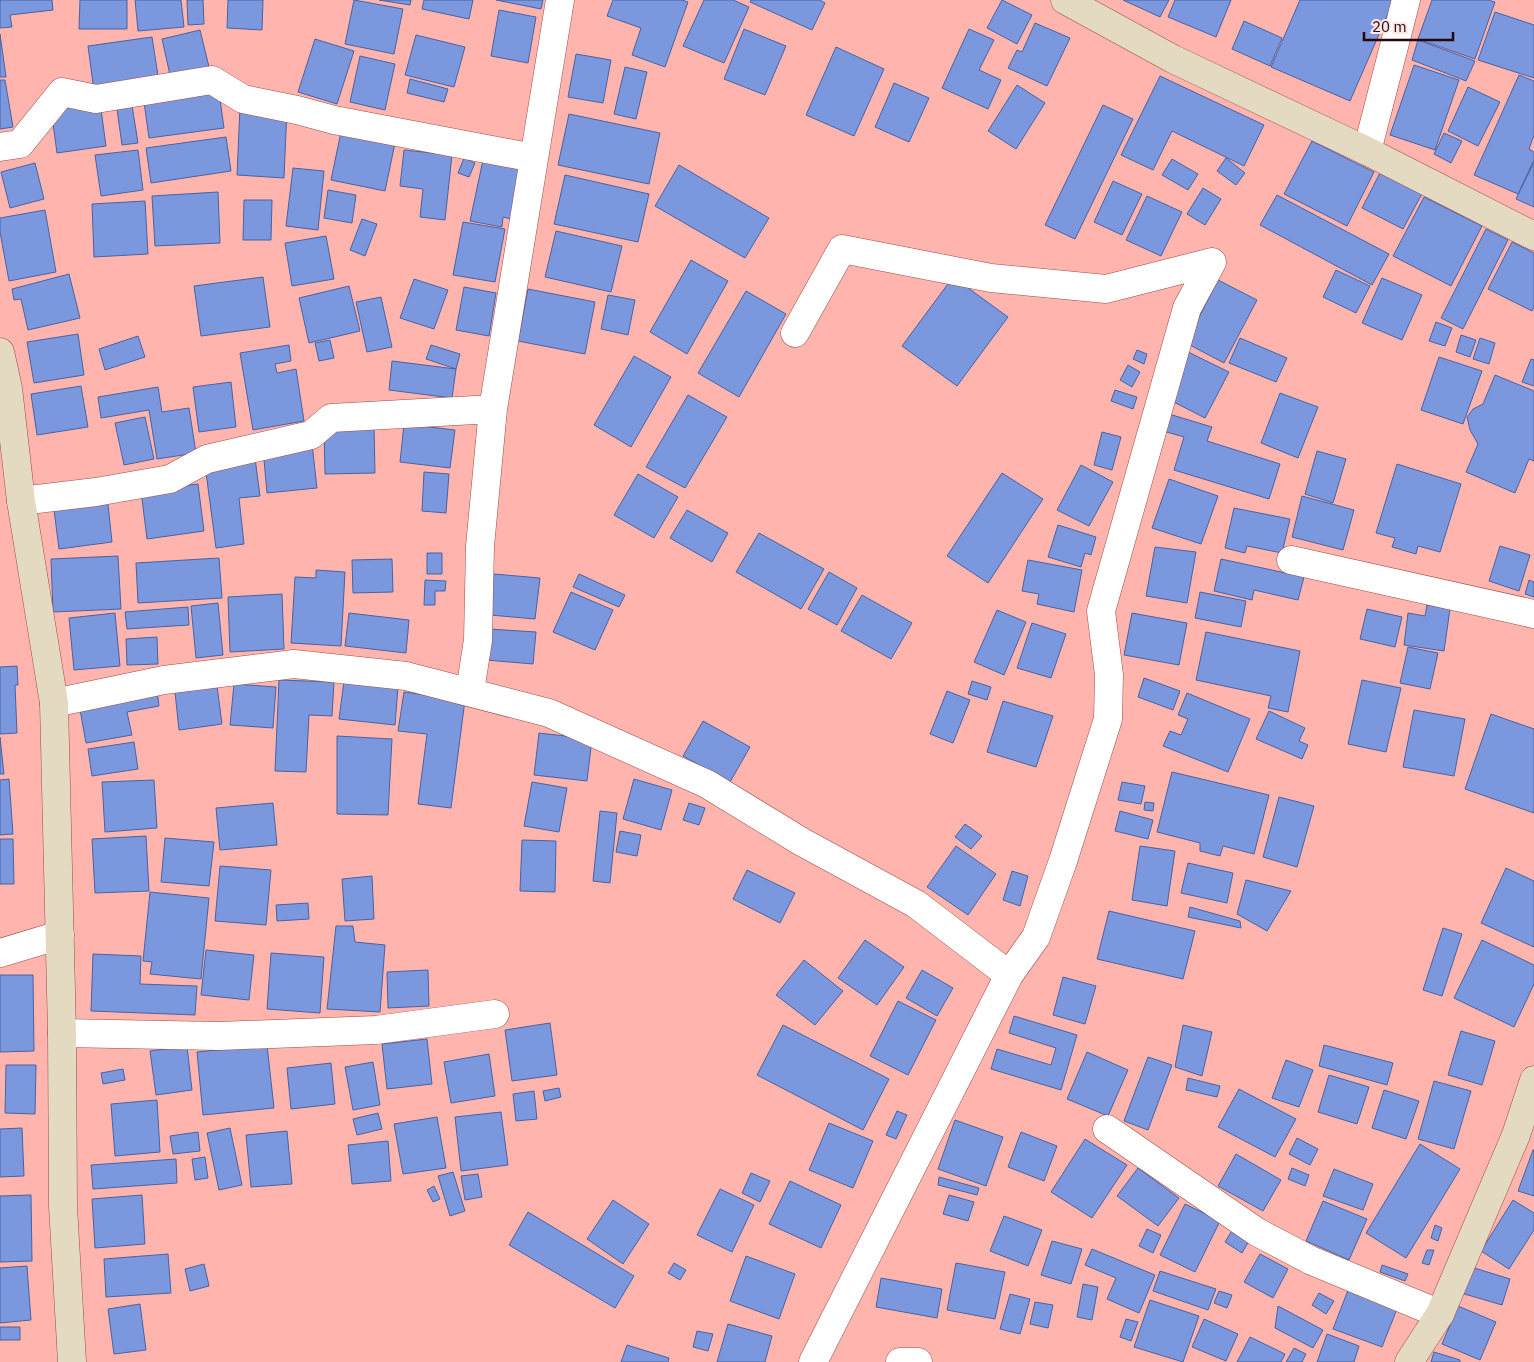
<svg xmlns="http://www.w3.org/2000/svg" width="1534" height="1362" viewBox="0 0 1534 1362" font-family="'IBM Plex Sans',sans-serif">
<rect width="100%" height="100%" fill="#ffb5ad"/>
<path fill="#7b98de" stroke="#4862a3" d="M0 0H52L53 10 10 15 12 27 0 28Z
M80 0H127V29H79Z
M135 0H181L184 27 138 31Z
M187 0H203L204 24 188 25Z
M228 0H263L262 30 227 28Z
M354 0 403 9 394 54 345 44Z
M379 0H411L410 5Z
M424 0H473L469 19 422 9Z
M496 0H543L541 9Z
M613 0H682L688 2 665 67 632 55 641 28 607 16Z
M704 0H733L749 7 724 63 683 46Z
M751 0H820L825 3 812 30 750 2Z
M1002 0 1032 15 1017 44 987 28Z
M1123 0H1169L1160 17Z
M1175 0H1231L1216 37 1168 17Z
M1300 0H1394L1350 101 1271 67Z
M1432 0H1488L1495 2 1475 59 1418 39Z
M499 10 536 17 528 63 491 56Z
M1495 12 1534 25V78L1478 60Z
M1244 21 1282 38 1270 66 1232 49Z
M1035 23 1070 38 1047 86 1008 68 1017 50 1022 52Z
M744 29 786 46 765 95 724 79Z
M969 29 994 40 979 70 1001 80 988 109 942 88Z
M200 30 211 75 172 84 162 39Z
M0 34 6 77H0Z
M416 35 465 47 454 87 405 75Z
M152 37 159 82 94 91 88 46Z
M315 39 354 51 337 104 298 92Z
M1418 40 1475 61 1466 81 1412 60Z
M836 47 884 69 854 136 806 115Z
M576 54 611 60 603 103 568 97Z
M360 56 395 64 385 110 350 102Z
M1414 65 1459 80 1435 150 1390 135Z
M625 67 647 72 636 119 614 114Z
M1519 75 1534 81V135L1529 149 1534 152V160L1518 194 1474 175Z
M1160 76 1264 125 1244 166 1172 131 1153 170 1121 155Z
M410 79 448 89 444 102 407 93Z
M0 80H5L13 127 0 129Z
M894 83 929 98 909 142 875 127Z
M218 85 224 128 149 138 143 95Z
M1017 85 1045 103 1016 149 988 131Z
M1468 87 1500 102 1478 146 1448 131Z
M131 99 138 143 122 145 116 102Z
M100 102 106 146 57 153 51 109Z
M1103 105 1133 119 1075 239 1045 225Z
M240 107 287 108 284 178 237 175Z
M569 114 660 133 649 184 558 165Z
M341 132 395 143 385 191 331 180Z
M1444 133 1462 141 1451 163 1434 154Z
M226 137 231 171 151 183 146 148Z
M1312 141 1374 172 1347 226 1284 194Z
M138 150 143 190 101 196 95 155Z
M404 150 452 155 445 220 420 217 423 189 400 186Z
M464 158 475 163 469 177 458 173Z
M1226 158 1245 173 1236 185 1217 171Z
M1172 159 1198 174 1188 190 1162 175Z
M483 160 521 168 511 219 503 217 502 227 470 221Z
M1534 162V207L1516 199Z
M35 163 44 199 10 208 1 172Z
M679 165 769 218 745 258 655 206Z
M293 168 324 171 318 230 286 226Z
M1381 171 1423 192 1403 229 1362 208Z
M565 175 649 194 638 242 554 224Z
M1113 181 1142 194 1122 235 1094 222Z
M1203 188 1221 199 1205 225 1187 214Z
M328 190 356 195 352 223 324 218Z
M218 192 220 243 155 246 152 196Z
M1277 195 1389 254 1372 285 1260 225Z
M1147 196 1182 212 1161 256 1126 240Z
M1424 197 1482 226 1451 286 1393 256Z
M244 200H272L271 240H243Z
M145 201 148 254 94 257 92 204Z
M45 210 56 272 9 281 0 232V218Z
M362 219 377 224 365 256 350 250Z
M463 222 505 229 495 282 453 275Z
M1486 229 1508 240 1463 329 1441 318Z
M556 231 622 246 611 292 545 277Z
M326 236 334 279 292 286 285 243Z
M1512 242 1534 253V307L1532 311 1488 289Z
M691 260 728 281 687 354 650 332Z
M1336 270 1370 286 1356 313 1323 297Z
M69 274 80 318 28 330 21 299 14 300 12 289Z
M263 277 270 327 201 336 194 286Z
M953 277 1008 317 957 386 902 346Z
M1382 278 1422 295 1402 340 1362 323Z
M414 279 448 290 434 329 400 318Z
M1218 280 1257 300 1224 363 1186 343Z
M349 286 360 331 309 343 299 298Z
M464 287 496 293 489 336 456 330Z
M528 289 595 302 585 354 518 341Z
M746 291 786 314 739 397 698 373Z
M608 295 635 300 628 335 601 329Z
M381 297 392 347 367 352 356 302Z
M1436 322 1452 328 1445 346 1429 341Z
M78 334 84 375 34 383 27 342Z
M1461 335 1476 340 1470 357 1456 352Z
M138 336 145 357 105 370 99 349Z
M1240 338 1287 358 1276 382 1229 363Z
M1480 338 1495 343 1489 364 1473 359Z
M330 340 334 358 319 361 315 343Z
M289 345 291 361 275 364 277 373 296 369 304 421 253 430 240 353Z
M431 345 460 354 456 369 426 359Z
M1137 350 1147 354 1144 364 1133 359Z
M1186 351 1229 372 1205 418 1162 396Z
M634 356 671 377 631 447 594 425Z
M1439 357 1482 371 1463 424 1421 410Z
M1531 359 1534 360V386L1522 382Z
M392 361 456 369 452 398 389 390Z
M1128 365 1140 372 1132 387 1120 380Z
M1495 375 1534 391V461L1529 459 1515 493 1466 472 1478 444 1470 430 1467 417 1473 409 1483 404Z
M231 382 236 427 199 432 193 387Z
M81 386 88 427 37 435 31 394Z
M158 387 162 412 189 408 196 453 157 459 149 410 101 418 98 397Z
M1115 390 1137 397 1133 409 1111 401Z
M1280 393 1318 407 1298 458 1261 443Z
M688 395 727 417 685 488 646 467Z
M1169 414 1212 427 1207 441 1280 464 1269 499 1174 470 1184 437 1163 431Z
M145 417 154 459 124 465 115 423Z
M404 424 455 430 450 468 400 462Z
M374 426 375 473 325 474 324 427Z
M1102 432 1121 437 1112 470 1094 465Z
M312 444 317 488 267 493 263 449Z
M1317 451 1346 459 1333 503 1305 494Z
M255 458 260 496 239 498 244 544 216 548 205 465Z
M1397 464 1461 484 1440 552 1418 546 1416 554 1392 547 1395 538 1376 533Z
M1081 465 1113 482 1089 526 1057 510Z
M424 472 449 474 446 513 422 511Z
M1002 473 1043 499 988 583 947 556Z
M638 474 678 497 654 538 614 515Z
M1169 479 1218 496 1201 544 1152 528Z
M198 484 204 531 147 539 141 491Z
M107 495 112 542 59 549 53 502Z
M1302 496 1354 510 1343 550 1292 537Z
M1234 508 1290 519 1282 553 1247 546 1245 553 1225 548Z
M687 510 728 533 712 562 670 538Z
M1058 525 1096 537 1091 555 1085 553 1081 567 1048 557Z
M759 533 824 569 801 609 736 572Z
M1500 546 1530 555 1519 591 1489 581Z
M1155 547 1196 552 1187 603 1146 596Z
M427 553H442V574H427Z
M118 556 121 609 53 612 51 559Z
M219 558 222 598 138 603 136 563Z
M392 559 393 592 353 593 352 560Z
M1221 559 1304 577 1298 600 1254 590 1252 600 1214 591Z
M1028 560 1082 570 1074 612 1037 604 1039 594 1022 591Z
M316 570 345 572 341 646 291 643 295 577 316 578Z
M829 572 857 588 837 625 808 609Z
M494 574 540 578 535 619 490 615Z
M579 574 625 595 619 607 573 587Z
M425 580 446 581 445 591H435V605H424Z
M1529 580 1534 582V597L1525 594Z
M571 592 613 610 595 650 553 632Z
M1200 592 1246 601 1241 627 1195 618Z
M282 594 284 649 230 652 228 597Z
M862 595 912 623 891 659 841 631Z
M218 603 223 655 196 658 191 606Z
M1427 605 1450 609 1444 651 1404 645 1408 613 1425 616Z
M188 607 189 625 127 629 125 612Z
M1367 609 1402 617 1395 647 1360 639Z
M997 610 1026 622 1004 675 974 662Z
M115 613 120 666 74 670 69 618Z
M349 613 409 620 406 653 345 646Z
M1132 613 1187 623 1179 665 1124 655Z
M1032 623 1066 634 1051 678 1017 668Z
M489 629 536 632 533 664 486 660Z
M1206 632 1300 651 1288 712 1268 708 1271 696 1196 680Z
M157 637 158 664 127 665 126 639Z
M1408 647 1438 653 1430 689 1400 683Z
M17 666 18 685H15L17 733 0 734V667Z
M1144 678 1180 691 1173 710 1138 697Z
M279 680 334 682 332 716 309 715 306 772 275 771Z
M1362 680 1401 688 1386 752 1348 744Z
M344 681 398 687 395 725 339 719Z
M972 681 991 687 987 700 968 694Z
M234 684 276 687 273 728 230 725Z
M217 686 222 724 179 730 175 692Z
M157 689 159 706 127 712 132 735 86 743 79 704Z
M947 691 970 700 953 743 930 734Z
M404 692 465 700 451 808 418 804 427 734 398 731Z
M1187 693 1250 719 1228 772 1163 746 1170 731 1181 735 1188 719 1178 715Z
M1003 701 1053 716 1036 767 987 752Z
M1414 710 1465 719 1454 776 1403 767Z
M1269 711 1305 728 1299 741 1308 745 1302 759 1256 739Z
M1491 714 1534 729V813L1465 789Z
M703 721 750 747 730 782 683 756Z
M539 733 592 739 587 781 534 775Z
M337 736 392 739 388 815 337 814Z
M0 737 4 774H0Z
M134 742 138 769 92 776 88 749Z
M1172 772 1269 795 1254 854 1223 846 1220 856 1200 851V843L1157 832Z
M9 779 13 834 0 835V780Z
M634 779 672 790 661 830 623 819Z
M154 780 157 828 105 832 102 782Z
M532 782 567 788 559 832 524 826Z
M1122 782 1145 786 1141 804 1118 800Z
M1279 797 1314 806 1297 867 1263 857Z
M1145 802 1154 803 1153 811 1144 810Z
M273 803 277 845 220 850 216 808Z
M689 803 705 808 699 825 683 820Z
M600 811 617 813 610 883 593 881Z
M1120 811 1153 820 1148 839 1115 831Z
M965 824 982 836 971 849 955 837Z
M620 831 641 835 637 856 616 852Z
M146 836 149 891 95 893 92 839Z
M165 838 214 842 209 886 161 882Z
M0 839H13L14 884H0Z
M522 840 556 841 555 892 520 891Z
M956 846 996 874 968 915 927 887Z
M1140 846 1175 851 1167 906 1132 900Z
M1188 863 1233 873 1227 903 1181 893Z
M220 866 271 870 266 925 215 921Z
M1506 868 1534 881V947L1481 923Z
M747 870 795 893 780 923 733 899Z
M1012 871 1028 876 1020 906 1003 900Z
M372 876 374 919 345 921 342 879Z
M1246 880 1291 891 1267 931 1237 914Z
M150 892 209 898 201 979 150 974 152 962 143 961Z
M308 903 309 919 277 921 276 905Z
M1190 907 1240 921 1241 928 1188 917Z
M1109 911 1195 931 1183 979 1097 959Z
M336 926H353L355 942 385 945 380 1012 327 1009Z
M1443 928 1462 934 1442 996 1423 990Z
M865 940 904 967 877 1005 838 978Z
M1482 940 1534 965V984L1514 1027 1454 998Z
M206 950 254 955 249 1000 201 995Z
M271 953 324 957 320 1013 267 1009Z
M93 954 141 956 140 984 197 986 195 1015 91 1011Z
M804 960 843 991 815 1025 776 995Z
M428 970 429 1006 388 1008 387 972Z
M922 970 953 988 937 1016 906 998Z
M0 975H33L34 1051 0 1052Z
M1063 977 1096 986 1085 1024 1053 1015Z
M898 1001 936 1020 908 1075 870 1056Z
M1014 1016 1077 1035 1061 1090 991 1069 997 1049 1051 1065 1056 1048 1009 1033Z
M550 1023 557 1075 512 1081 505 1030Z
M783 1025 889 1079 863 1130 757 1075Z
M1183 1025 1212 1032 1202 1076 1175 1067Z
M1461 1031 1495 1041 1482 1085 1448 1075Z
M427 1039 432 1084 387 1089 382 1044Z
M267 1045 274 1108 203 1115 197 1052Z
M1324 1045 1393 1063 1387 1085 1319 1066Z
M187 1046 192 1090 156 1095 150 1051Z
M1087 1052 1128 1070 1108 1116 1067 1099Z
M489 1054 495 1096 451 1103 444 1062Z
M1148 1057 1172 1065 1148 1130 1124 1121Z
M1286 1060 1313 1070 1299 1107 1272 1098Z
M373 1062 380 1105 353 1110 345 1067Z
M331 1063 335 1104 291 1109 287 1068Z
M6 1065H36L35 1114 5 1113Z
M123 1069 125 1080 103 1084 101 1073Z
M1329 1075 1369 1087 1357 1124 1318 1112Z
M1188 1078 1220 1086 1217 1097 1186 1090Z
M1434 1081 1471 1091 1454 1149 1418 1139Z
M559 1088 561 1097 545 1101 543 1091Z
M1239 1089 1296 1119 1275 1157 1218 1127Z
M1384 1090 1419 1101 1406 1139 1372 1128Z
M534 1091 537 1119 516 1121 513 1094Z
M157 1100 160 1152 115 1156 111 1104Z
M897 1111 907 1115 896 1139 886 1135Z
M501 1112 508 1165 461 1171 455 1117Z
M378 1113 382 1129 357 1135 353 1119Z
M437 1117 446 1168 403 1174 394 1124Z
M955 1120 1003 1137 986 1186 938 1169Z
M829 1123 873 1141 853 1188 809 1170Z
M22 1128 24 1176 0 1177V1129Z
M230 1128 242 1185 219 1190 207 1133Z
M287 1131 292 1184 251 1187 246 1135Z
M198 1132 200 1151 173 1154 170 1136Z
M1021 1132 1057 1146 1044 1181 1008 1167Z
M1297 1138 1318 1149 1310 1165 1289 1154Z
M1085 1139 1127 1165 1092 1218 1051 1192Z
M388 1141 391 1181 352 1184 348 1145Z
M1420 1144 1460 1169 1406 1258 1366 1233Z
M1533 1150H1534V1196L1518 1191Z
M1236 1154 1281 1180 1263 1211 1218 1186Z
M205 1157 208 1178 195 1180 192 1159Z
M176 1159 177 1183 93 1189 91 1165Z
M1138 1168 1179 1198 1158 1226 1117 1196Z
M1292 1168 1309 1175 1305 1186 1288 1179Z
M1334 1169 1373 1184 1363 1210 1323 1196Z
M453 1172 465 1211 450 1216 438 1176Z
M751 1173 770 1181 760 1202 742 1193Z
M478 1174 482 1197 465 1200 461 1176Z
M939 1177 979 1188 977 1195 938 1185Z
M790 1181 841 1205 821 1248 769 1224Z
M434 1186 440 1199 433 1202 427 1190Z
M720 1189 754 1205 732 1252 697 1235Z
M31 1195 32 1261 0 1262V1196Z
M142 1195 145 1244 95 1248 92 1199Z
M949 1195 974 1202 968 1221 943 1214Z
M613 1200 649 1224 623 1264 587 1239Z
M1513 1200 1534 1213V1230L1509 1269 1481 1251Z
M1323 1201 1367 1219 1349 1260 1306 1241Z
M1185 1204 1220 1221 1195 1272 1160 1255Z
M528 1212 634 1276 615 1308 509 1245Z
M1004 1216 1042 1230 1028 1266 990 1251Z
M1435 1225 1442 1228 1438 1241 1431 1238Z
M1147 1229 1161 1235 1153 1253 1139 1246Z
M1233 1229 1250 1239 1242 1253 1225 1242Z
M1052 1241 1082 1249 1071 1284 1041 1275Z
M1092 1249 1155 1275 1139 1313 1107 1299 1116 1278 1085 1265Z
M1427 1250H1434L1429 1265 1422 1263Z
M168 1254 171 1293 106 1297 104 1259Z
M1260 1254 1288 1269 1273 1298 1244 1282Z
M746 1256 795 1274 779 1319 730 1301Z
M674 1263 686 1270 680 1280 668 1273Z
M956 1263 1005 1272 995 1319 947 1310Z
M204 1264 209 1286 190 1291 185 1269Z
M1382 1265 1408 1274 1405 1281 1380 1272Z
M27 1266 31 1320 0 1323V1268Z
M1468 1266 1510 1279 1502 1305 1461 1293Z
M1160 1271 1216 1289 1208 1310 1153 1291Z
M881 1278 942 1289 937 1318 876 1307Z
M1083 1284 1098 1287 1092 1320 1077 1317Z
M1350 1285 1399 1304 1382 1347 1333 1329Z
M1219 1291 1232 1295 1227 1308 1214 1303Z
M1319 1293 1334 1301 1326 1314 1312 1305Z
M1010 1294 1030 1299 1020 1334 1000 1329Z
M1150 1300 1199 1316 1183 1362 1134 1347Z
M1035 1302 1053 1305 1048 1328 1030 1324Z
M140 1304 146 1350 114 1354 108 1309Z
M1278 1306 1323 1330 1313 1348 1275 1328Z
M1458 1306 1496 1322 1480 1360 1442 1344Z
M1126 1319 1138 1322 1131 1341 1120 1337Z
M1204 1319 1238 1334 1226 1361 1192 1347Z
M728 1324 772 1336 765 1362H717Z
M0 1327H20V1340H0Z
M697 1331 713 1334 708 1351 693 1347Z
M1327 1334 1359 1346 1354 1362H1317Z
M1250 1337 1285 1354 1281 1362H1237Z
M627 1345 669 1358 668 1362H621Z
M1294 1348 1306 1354 1302 1362H1286Z
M1434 1352 1460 1360V1362H1431Z"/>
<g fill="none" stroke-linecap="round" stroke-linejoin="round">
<g stroke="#9c4b45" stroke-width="29">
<path id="street" d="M0 147 20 144 62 92 96 99 212 80 243 99 297 110 334 120 534 158
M1367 151 1406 0
M795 333 842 249 991 278 1106 289 1212 262
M21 501 96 492 170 479 207 459 311 435 331 418 493 409
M1291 560 1534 614
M470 691 478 640 480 546 493 409 560 0
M54 703 164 680 294 664 406 676 549 713 707 784 802 842 916 904 1009 975
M0 953 60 935
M62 1033 219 1036 376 1030 495 1014
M1107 1129 1257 1232 1310 1260 1440 1314
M813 1362 1009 975 1036 937 1063 861 1108 719 1109 675 1101 611 1187 308 1212 262
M900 1362H918"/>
</g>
<g stroke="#9c4b45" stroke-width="29">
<path id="secondary" d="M1065 0 1173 59 1367 151 1534 236
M0 352 8 388 21 501 54 703 62 1033 63 1206 72 1362
M1409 1362 1440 1314 1516 1135 1534 1080"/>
</g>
<use href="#street" stroke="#fff" stroke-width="28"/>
<use href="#secondary" stroke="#e4dac2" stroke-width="28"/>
</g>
<path d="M1364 32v8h89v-8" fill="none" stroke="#260705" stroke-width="2.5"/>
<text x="1372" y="32" font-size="15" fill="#260705" stroke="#fae6e4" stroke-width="4" paint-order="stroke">20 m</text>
</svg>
